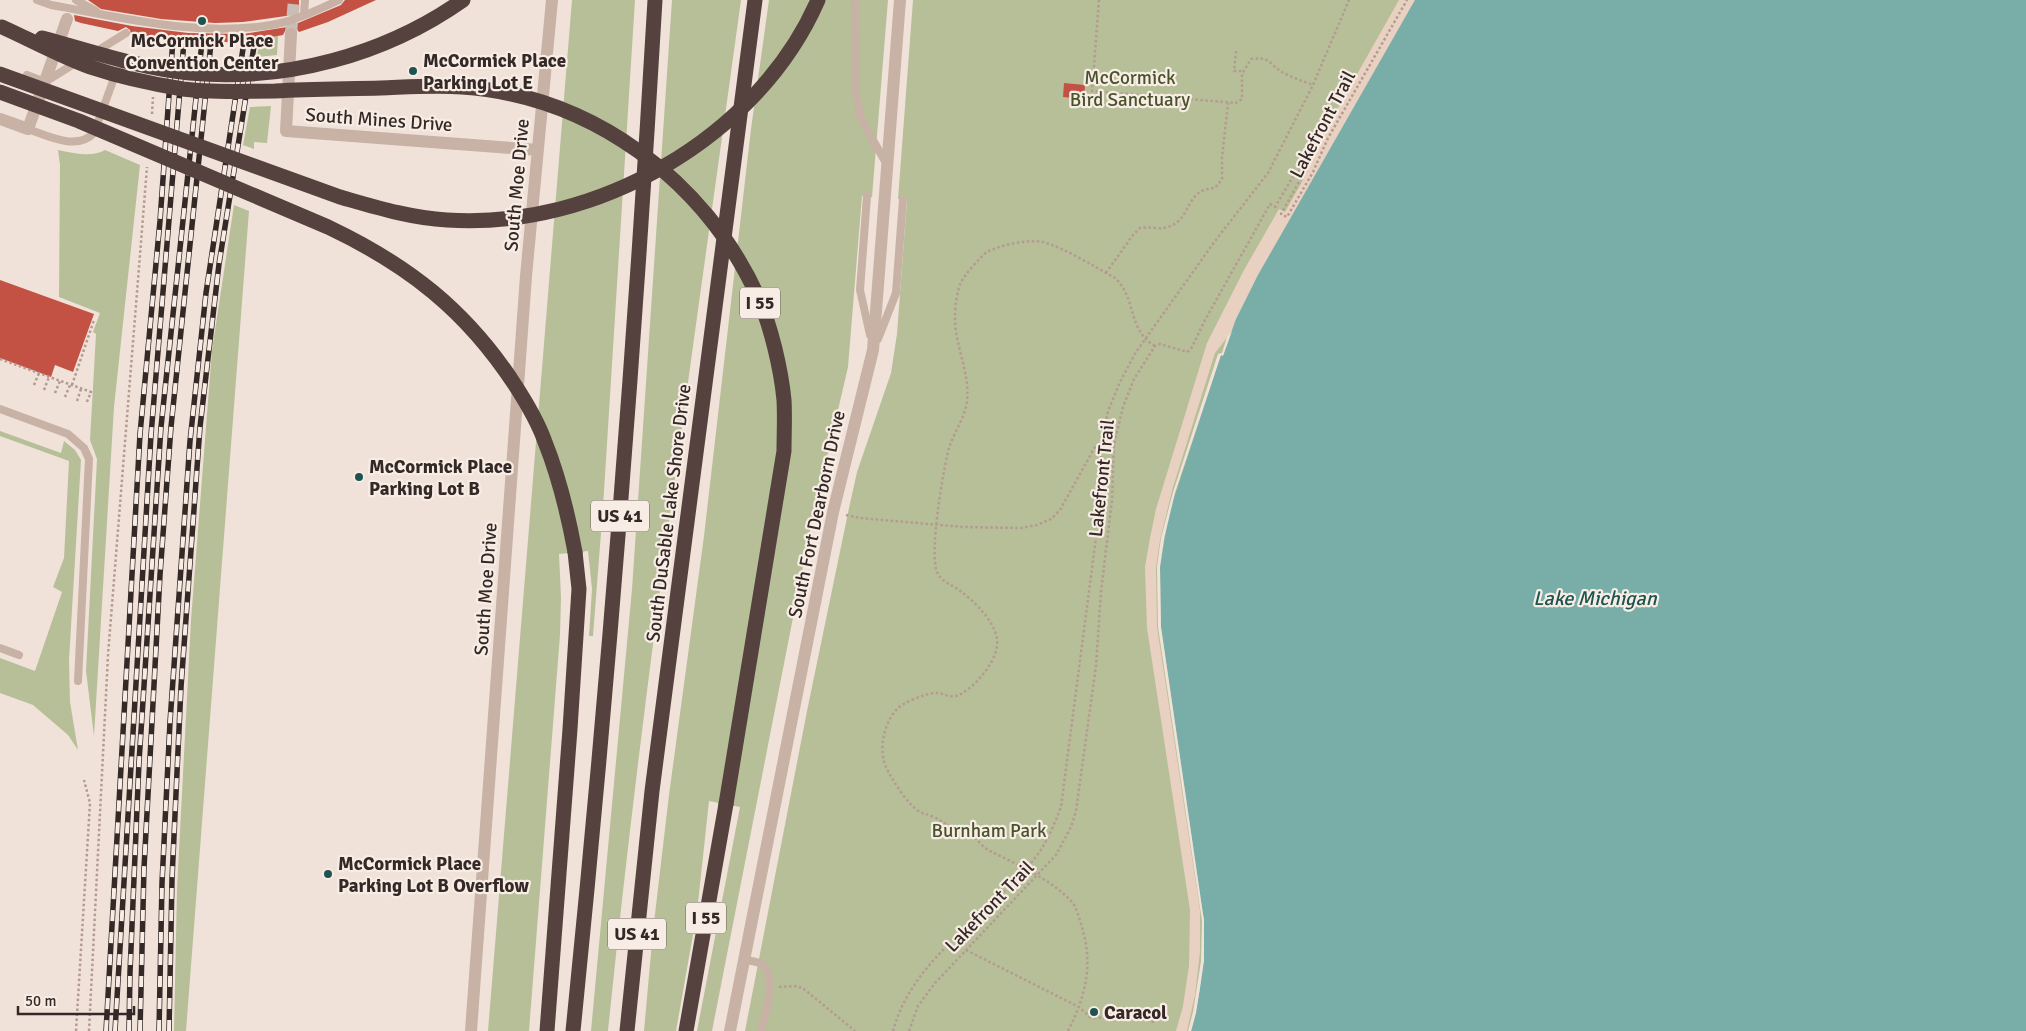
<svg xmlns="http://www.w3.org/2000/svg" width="2026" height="1031" viewBox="0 0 2026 1031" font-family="Signika,sans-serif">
<rect width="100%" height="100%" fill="#f0e2d9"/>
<path fill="#b7bf99" d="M572 0H635L603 507 593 636H589L592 589 588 551 559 554 561 597 560 635 529 1031H488Z
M672 0H741C694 343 643 686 608 1031H591L632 589Z
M769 0H888L872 197 862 196 848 367 810 531 712 1031H697L740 807 709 801 697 912 676 1031H644L653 931 669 795 704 536 751 129Z
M913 0H1415L1258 275 1203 904 1204 961 1191 1031H745L807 711 849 508 857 472 891 373 897 334 907 200 898 199Z
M278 36 277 55 257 57 260 39Z
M271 106 267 143 254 142V149L243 145 250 107Z
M58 150C73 153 92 158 105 150L140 165 114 407 94 736 86 671 97 459 90 440 96 334 93 332 100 313 59 297 60 165Z
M234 205 249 211 186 1031H174L177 889 191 620 212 350Z
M0 431 61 453 64 441 75 450 81 460 69 660 70 702 78 750 68 735 33 705 0 693V658L35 671 62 592 53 587 64 558 69 461 0 436Z"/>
<path fill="#e8d1c0" d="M1399 0H1415L1258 275 1232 331 1215 353 1173 487 1160 540 1156 568 1157 627 1200 910V952L1195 995 1187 1031H1176L1183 1006 1189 966 1190 910 1147 628 1145 567 1150 538 1156 509 1207 343 1244 270 1279 209 1285 212 1308 171 1304 168Z"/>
<path fill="#79ada8" d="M1415 0H2026V1031H1191C1201 994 1204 958 1204 921L1161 627 1160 567 1169 513 1221 355H1223L1236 319 1258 275Z"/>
<path fill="#f0e2d9" d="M1232 331 1223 356 1221 355 1175 493 1164 539 1160 567 1161 627 1204 921V961L1200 988 1196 1013 1191 1031H1188L1193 1012 1201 961 1202 921 1158 627 1157 567 1161 538 1173 492 1218 354 1222 353 1227 337Z"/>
<path fill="#c35244" d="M88 0H299V11L286 16 243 22 215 23 161 19 101 9Z
M345 0H376L328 22 299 32 296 28 291 26 341 5Z
M74 15 132 26 188 33 243 34 287 27 283 35 244 42H193L131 34 130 30 126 27 118 31 81 23 75 21Z
M1064 83 1085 85 1084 99 1063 97Z
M0 280 94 314 73 372 55 365 51 377 0 358Z"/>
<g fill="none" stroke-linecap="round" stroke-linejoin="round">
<path stroke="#cabdb5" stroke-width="12" stroke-dasharray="12 6" stroke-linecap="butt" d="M291 34 294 0"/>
<path stroke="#b49a90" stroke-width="2.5" stroke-dasharray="2.5 2.5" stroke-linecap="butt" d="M1099 0 1092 91 1236 103 1242 99V74L1251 59C1269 57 1267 61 1279 70 1289 77 1303 81 1313 85
M1236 51 1234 71H1243
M1352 79 1353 80
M152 114 153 97
M1106 273 1133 235 1140 228C1149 226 1159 230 1168 227 1193 219 1184 189 1215 188L1222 179V158L1228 103
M0 359 91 392 86 404
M34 385 39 373
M72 385 94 320
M44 390 49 377
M55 393 60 381
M65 397 70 385
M77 401 81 389
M846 515 860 518 963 527 1021 528 1037 525 1051 519 1060 510 1096 445 1102 442
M966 950 1079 1007 1090 1017 1104 1018 1117 1013 1154 1022
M779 987 797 986 804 989 855 1031
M76 1031 90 803 84 780
M89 1031 108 655 147 167
M893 1031C912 958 990 915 1035 858 1047 843 1054 825 1061 807L1098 522 1102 442 1108 411 1120 382 1136 352 1215 241 1268 173 1313 85 1349 0
M909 1031 918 1006 935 983 1056 855 1071 827 1076 811 1096 666 1101 592 1112 500 1114 444 1123 407 1134 379 1155 346 1160 344 1187 352 1191 349 1205 320 1270 204 1275 207 1297 170 1303 175 1281 214 1287 217 1313 172 1328 138 1407 0
M1068 1031C1087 993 1094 962 1080 921 1078 914 1076 906 1071 901 1049 878 1016 864 988 850 979 844 972 832 962 828 959 827 954 828 951 826 944 824 938 818 931 816 927 814 924 814 920 812 908 805 892 780 886 767 878 749 884 722 898 708 904 702 925 694 934 693 944 692 950 700 961 694 977 685 1000 658 997 639 994 620 974 601 959 590 951 584 941 582 937 572 929 553 943 470 949 448 954 432 966 416 967 400 970 372 954 344 955 315 955 306 957 291 961 282 964 276 981 256 987 252 1000 245 1028 239 1043 242 1065 248 1095 267 1115 278 1137 298 1127 330 1155 346"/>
<path stroke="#c8b1a5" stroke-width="8" d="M37 0 51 5C125 18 196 37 271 25 293 22 319 9 339 0
M76 0 96 11
M855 0 856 92 860 117 886 163
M304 14 305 0
M94 53 126 33
M27 75 45 82 77 62
M28 129C48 136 77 151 94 133L113 81
M867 196 860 290 870 335
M878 339 896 293 903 199
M0 409 68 434 84 448 89 459 78 681
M0 648 19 655
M744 960C750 961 758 961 763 965 777 977 765 1015 761 1031"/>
<path stroke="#c8b1a5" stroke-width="12" d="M291 34 286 131 538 150
M0 119 28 129 67 19
M471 1031 526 276 552 0
M730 1031 833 512 873 350 900 0"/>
<path stroke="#55423e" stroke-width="15" d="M547 1031 570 729 579 589 575 552
M573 1031C608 688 635 344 655 0
M627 1031 652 791 755 0
M686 1031 726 804"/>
<g stroke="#342926" stroke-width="5.5">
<path id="rail" d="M106 1031 140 434 160 221 173 39
M115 1031 151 435 184 41
M129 1031 130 972 139 762 161 427 202 42
M140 1031 144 868 160 575 171 427 211 43
M159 1031 162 883 170 722 190 441 206 293 244 42
M169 1031 172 879 181 687 200 427 219 264 255 40"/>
</g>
<use href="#rail" stroke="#f8ede5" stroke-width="4" stroke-dasharray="11" stroke-linecap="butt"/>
<path stroke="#55423e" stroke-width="15" d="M2 27C31 40 60 56 90 67 120 77 152 84 183 89 213 93 244 91 275 91 310 89 346 89 381 88 408 87 435 85 462 87 592 96 705 180 758 297 771 326 781 369 784 400 785 417 784 434 784 451L726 804
M42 38C91 51 139 68 190 73 285 82 385 55 463 0
M0 74 340 197C375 207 410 218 447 220 595 230 758 138 818 0
M0 92 79 121 328 227C408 265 466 310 515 385 526 402 538 422 545 442 559 477 568 514 575 552"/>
</g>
<g fill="#1d5450" stroke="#f8ede5" stroke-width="2">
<circle cx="202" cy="21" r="5"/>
<circle cx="413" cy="71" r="5"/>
<circle cx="359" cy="477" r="5"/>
<circle cx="328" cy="874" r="5"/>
<circle cx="1094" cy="1012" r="5"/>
</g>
<g text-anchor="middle" stroke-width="4.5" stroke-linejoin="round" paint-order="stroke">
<g fill="#f8ede5" stroke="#6f645f" stroke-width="1">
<rect x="740" y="287.5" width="40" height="31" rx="4"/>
<rect x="591" y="500.5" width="58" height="31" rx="4"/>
<rect x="686" y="902.5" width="40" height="31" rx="4"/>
<rect x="608" y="918.5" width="58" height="31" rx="4"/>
</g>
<g font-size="18" font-weight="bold" fill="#342926">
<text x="760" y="309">I 55</text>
<text x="620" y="522">US 41</text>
<text x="706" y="924">I 55</text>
<text x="637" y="940">US 41</text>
</g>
<g font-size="19" font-weight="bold" fill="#342926" stroke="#f8ede5" text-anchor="start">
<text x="202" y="47" text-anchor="middle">McCormick Place<tspan x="202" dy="22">Convention Center</tspan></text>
<text x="423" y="67">McCormick Place<tspan x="423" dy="22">Parking Lot E</tspan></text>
<text x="369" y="473">McCormick Place<tspan x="369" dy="22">Parking Lot B</tspan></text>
<text x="338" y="870">McCormick Place<tspan x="338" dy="22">Parking Lot B Overflow</tspan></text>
<text x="1104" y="1019">Caracol</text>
</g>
<g font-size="19" fill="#48522b" stroke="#f8ede5">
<text x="1130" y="84">McCormick<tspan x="1130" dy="22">Bird Sanctuary</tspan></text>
<text x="989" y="837">Burnham Park</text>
</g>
<g font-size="19" fill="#342926" stroke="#f8ede5">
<text transform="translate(379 119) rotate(4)" y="7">South Mines Drive</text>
<text transform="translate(1322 124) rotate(-62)" y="7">Lakefront Trail</text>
<text transform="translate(516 185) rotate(-85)" y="7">South Moe Drive</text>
<text transform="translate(1101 478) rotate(-84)" y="7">Lakefront Trail</text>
<text transform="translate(668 513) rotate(-83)" y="7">South DuSable Lake Shore Drive</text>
<text transform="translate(816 514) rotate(-78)" y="7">South Fort Dearborn Drive</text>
<text transform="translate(485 589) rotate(-86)" y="7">South Moe Drive</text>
<text transform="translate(989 906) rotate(-46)" y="7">Lakefront Trail</text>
</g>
<g font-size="20" font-style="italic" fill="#1d5450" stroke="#f8ede5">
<text x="1595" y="605">Lake Michigan</text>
</g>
</g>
<path d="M18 1006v8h116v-8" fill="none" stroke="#342926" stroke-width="2.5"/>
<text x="25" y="1006" font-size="15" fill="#342926" stroke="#f8ede5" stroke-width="4" paint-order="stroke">50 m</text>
</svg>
